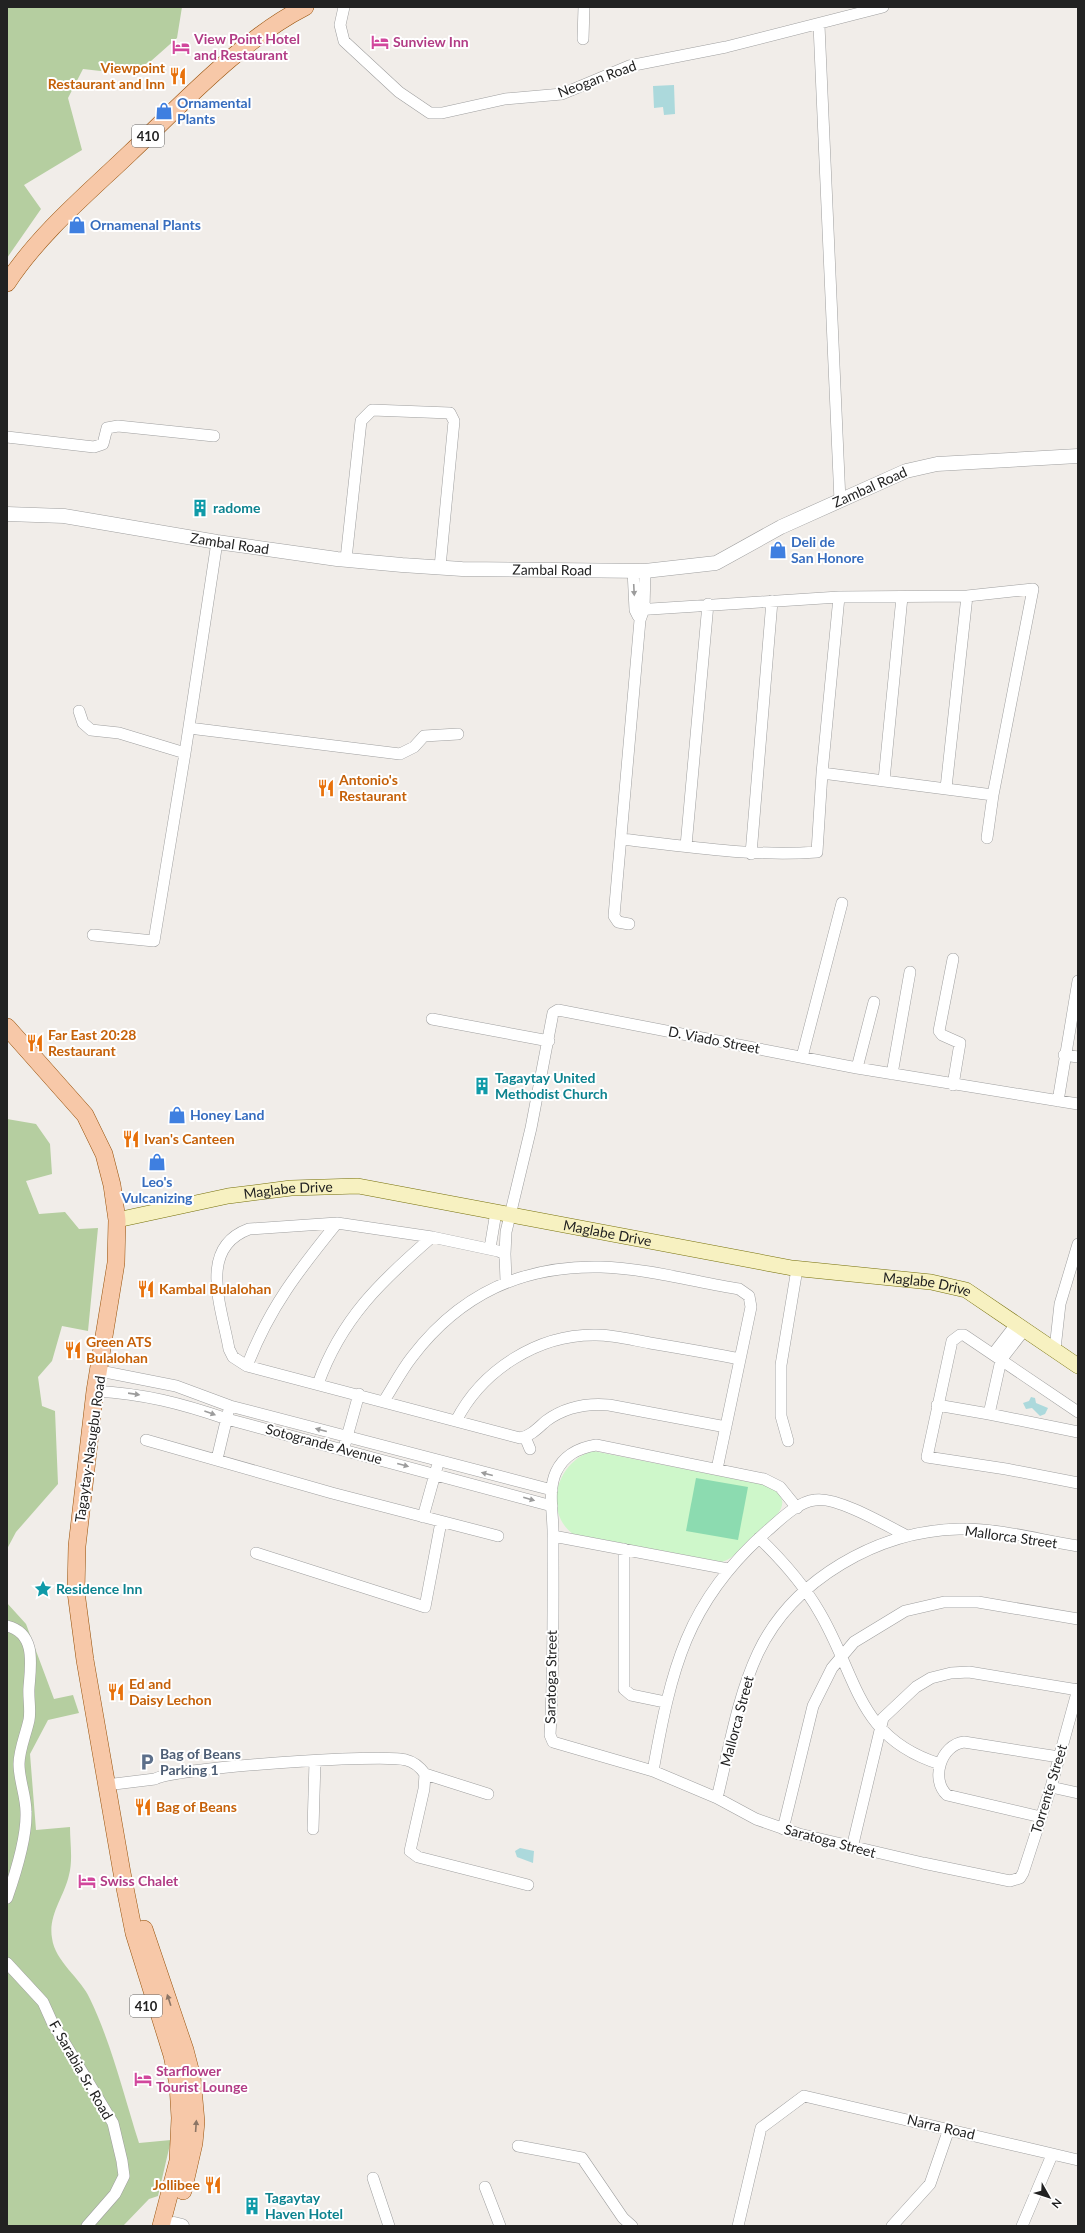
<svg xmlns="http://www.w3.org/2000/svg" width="1085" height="2233" viewBox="0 0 1085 2233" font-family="Lato,sans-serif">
<rect width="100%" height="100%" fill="#f1ede9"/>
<path fill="#b5cea0" d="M7 7H182L177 38 151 61 127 74 83 69 68 98 82 150 24 185 41 209 7 258Z
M7 1119 36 1124 50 1144 52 1174 26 1181 39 1214 65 1212 79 1229 98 1228 88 1331 62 1326 52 1361 38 1377 42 1406 55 1411 58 1484 16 1532 7 1549Z
M7 1603 26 1624 54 1699 73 1695 79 1713 48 1720 30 1754 36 1830 70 1827C70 1842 73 1860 69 1875 64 1897 48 1915 52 1938 55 1962 81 1978 90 1999 112 2045 124 2096 139 2143L171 2140 158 2196 149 2199 123 2226H7Z"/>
<path fill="#cef7ca" d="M593 1451 765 1485C802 1501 771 1521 753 1536 742 1545 736 1558 722 1562L573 1534C543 1512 556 1461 593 1451Z"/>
<path fill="#8cdbb0" d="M696 1478 748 1487 738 1540 686 1531Z"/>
<path fill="#acd9dc" d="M674 85 675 114 664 115 663 107 654 108 653 86Z
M1031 1397 1035 1398 1036 1403 1048 1408 1045 1414 1040 1416 1032 1408 1026 1409 1023 1403 1029 1401Z
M520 1848 534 1851 533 1863 517 1857 515 1851Z"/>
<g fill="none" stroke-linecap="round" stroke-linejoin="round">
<g stroke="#9f9f9f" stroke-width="12">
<path id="minor" d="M344 7 340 25 344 41 399 92 430 113H442L505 99 562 94 629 66 726 47 883 7
M819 25 840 501
M583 39 584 7
M7 437 94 447 103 444 107 428 118 426 214 436
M346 559 361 421 372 410 450 413 454 421 440 567
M633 570 635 610 638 616
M635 610 839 597 967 596 1033 589 993 795 987 838
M79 711 83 723 91 730 119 733 185 753
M189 728 400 754 414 747 424 736 458 734
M822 773 993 795
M884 780 902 597
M946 788 967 596
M621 839C687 846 751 857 817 852L822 773 839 597
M686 846 708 604
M751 854 772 601
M629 924 618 922 614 916 640 620 644 609 645 571
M93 935 154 941 185 753 217 542
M432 1019 549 1041
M1064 1055 1078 1057
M802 1057 842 903
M857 1068 874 1002
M892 1074 910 972
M953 1085 960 1043 942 1035 939 1031 953 959
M1058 1101 1078 981
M490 1248 496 1212
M505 1254 506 1232 531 1128 553 1013 558 1010 857 1068 1078 1104
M506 1281 505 1254 498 1251 432 1237 337 1223 249 1229C197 1248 222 1308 229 1349L233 1357 247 1366 520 1438C531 1436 538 1428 546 1421 565 1407 586 1403 609 1405L726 1427
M1025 1329 1001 1360 989 1414 1078 1432
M1055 1349 1060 1304 1078 1244
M993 1354 1017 1323
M247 1366C269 1308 299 1270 337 1223
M100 1371 176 1386 230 1406 552 1490
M318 1384C341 1319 381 1281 432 1237
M95 1391C145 1394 180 1403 227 1419L552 1506
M384 1401C393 1387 401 1371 412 1357 460 1294 522 1265 601 1267 644 1268 696 1282 739 1289L749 1296 751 1307 717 1469
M937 1405 989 1414
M1078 1412 964 1335H960L952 1341 927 1457 1006 1469 1078 1483
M456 1421C482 1370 538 1334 596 1335 614 1335 633 1340 650 1343 680 1348 710 1353 740 1359
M525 1437 530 1449
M146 1440 332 1493 498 1536
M788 1441 781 1416V1365L797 1269
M345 1444 359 1394
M217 1459 228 1413
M797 1508 780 1487 764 1479 596 1445C578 1448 564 1455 556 1472 547 1492 554 1517 553 1538 553 1604 554 1670 550 1735L553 1742 653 1771 717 1798 756 1819 799 1834 923 1863 1010 1881 1020 1878 1023 1873 1051 1787 1078 1689
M423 1517 437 1467
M553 1536 728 1569
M759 1538C783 1561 804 1585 820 1613 858 1678 857 1738 940 1764
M624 1549V1689L631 1695 665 1702
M256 1553 425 1607 441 1522
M7 1626C36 1633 31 1664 29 1687 28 1698 31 1709 29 1720 26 1734 19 1750 19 1764 19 1780 26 1796 26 1812 27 1837 15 1875 7 1898
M653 1771C671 1670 686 1602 767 1531 780 1520 797 1502 815 1500 836 1496 886 1525 907 1536
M425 1774 488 1794
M106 1785 155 1779C173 1768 384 1753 406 1760 415 1762 420 1767 425 1774L424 1789 410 1851 418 1857 528 1885
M1051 1787 1078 1793
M717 1798C729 1750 737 1698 758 1653 793 1579 878 1531 959 1529 998 1528 1039 1540 1078 1546
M1041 1817 947 1795C930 1779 941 1745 964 1742L1059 1757
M313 1829 315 1761
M783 1829 813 1706 832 1668 854 1642 905 1611 944 1602H978L1078 1619
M852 1848 883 1718 916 1687 931 1678 951 1673 969 1672 1078 1690
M7 1963 43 2002 52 2022 113 2123 122 2161 124 2176 115 2194 87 2226
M518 2146 582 2158 623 2218 632 2226
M373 2178 389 2226
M485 2187 500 2226
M738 2226 761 2128 804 2096 1078 2160
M892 2226 930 2184 949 2129
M1022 2226 1052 2155"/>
</g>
<g stroke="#9f9f9f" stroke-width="15">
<g id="tertiary">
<path id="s1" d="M7 514 64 516 217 542 337 559 402 565 462 569 645 571 716 563 781 527 906 471 937 464 1078 456"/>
<path d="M174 2224 182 2226"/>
</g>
</g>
<g stroke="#76700b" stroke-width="16">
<g id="secondary">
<path id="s2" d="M117 1220 228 1196 291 1188 358 1186 792 1268 931 1282 966 1290 1078 1366"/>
</g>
</g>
<g stroke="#975008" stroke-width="18">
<path id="primary" d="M7 283C40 233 87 194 130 153 182 104 242 39 305 7
M7 1027 85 1115 104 1154 112 1185 117 1220 116 1263 95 1391 77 1546 76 1592 85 1660 122 1873 134 1933 172 2055 178 2084 180 2118 178 2161 161 2226
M144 1929 185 2050 192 2077 196 2122 194 2143 183 2191"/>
</g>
<use href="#minor" stroke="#fff" stroke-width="11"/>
<use href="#tertiary" stroke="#fff" stroke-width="14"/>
<use href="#secondary" stroke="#f7f1c1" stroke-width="15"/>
<use href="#primary" stroke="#f7c8a8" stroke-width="17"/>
</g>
<defs><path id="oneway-solid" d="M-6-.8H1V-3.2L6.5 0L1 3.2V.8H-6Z"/></defs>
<g fill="#9c9c9c">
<use href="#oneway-solid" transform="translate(634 590) rotate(87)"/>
<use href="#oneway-solid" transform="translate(134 1394) rotate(8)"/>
<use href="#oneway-solid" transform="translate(210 1413) rotate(20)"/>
<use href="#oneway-solid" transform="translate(321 1430) rotate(-165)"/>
<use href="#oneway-solid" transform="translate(403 1465) rotate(15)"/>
<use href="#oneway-solid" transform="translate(487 1474) rotate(-165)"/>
<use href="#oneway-solid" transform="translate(529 1499) rotate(16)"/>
</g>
<g fill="#8c7565">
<use href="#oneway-solid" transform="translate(169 2000) rotate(-108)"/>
<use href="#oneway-solid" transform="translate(196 2126) rotate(-86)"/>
</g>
<defs>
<g id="hotel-bare" transform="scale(1.38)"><path d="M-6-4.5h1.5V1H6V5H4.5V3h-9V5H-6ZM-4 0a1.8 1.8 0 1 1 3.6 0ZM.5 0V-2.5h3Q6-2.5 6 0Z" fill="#d1479c" stroke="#fff" stroke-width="2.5" paint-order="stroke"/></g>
<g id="restaurant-bare" transform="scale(1.38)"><path d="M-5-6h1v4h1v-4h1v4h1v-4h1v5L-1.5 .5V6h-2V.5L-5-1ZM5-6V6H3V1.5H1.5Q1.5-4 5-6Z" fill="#e8710a" stroke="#fff" stroke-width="2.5" paint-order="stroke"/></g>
<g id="shop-bare" transform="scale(1.38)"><path d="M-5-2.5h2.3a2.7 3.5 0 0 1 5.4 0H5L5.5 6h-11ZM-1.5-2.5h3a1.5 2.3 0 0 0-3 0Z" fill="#3f7fe0" stroke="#fff" stroke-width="2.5" paint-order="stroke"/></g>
<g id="building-bare" transform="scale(1.38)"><path d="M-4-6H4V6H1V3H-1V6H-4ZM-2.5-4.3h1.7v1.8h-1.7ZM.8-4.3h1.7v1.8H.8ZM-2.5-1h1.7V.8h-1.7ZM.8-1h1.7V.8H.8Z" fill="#0f9aa8" stroke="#fff" stroke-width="2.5" paint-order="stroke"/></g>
<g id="sight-bare" transform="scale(1.38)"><path d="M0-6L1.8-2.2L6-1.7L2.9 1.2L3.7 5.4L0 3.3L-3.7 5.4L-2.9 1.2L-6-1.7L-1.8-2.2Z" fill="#0f9aa8" stroke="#fff" stroke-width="2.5" paint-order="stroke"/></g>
<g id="parking-bare" transform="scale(1.38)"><path d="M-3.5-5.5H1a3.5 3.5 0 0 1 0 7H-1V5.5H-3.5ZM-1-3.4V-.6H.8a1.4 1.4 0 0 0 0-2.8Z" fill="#5c6f8a" stroke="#fff" stroke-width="2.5" paint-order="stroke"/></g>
</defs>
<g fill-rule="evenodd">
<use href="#hotel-bare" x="380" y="42"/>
<use href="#hotel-bare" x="181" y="47"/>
<use href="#restaurant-bare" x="178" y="76"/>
<use href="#shop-bare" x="164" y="111"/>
<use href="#shop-bare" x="77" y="225"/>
<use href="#building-bare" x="200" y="508"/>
<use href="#shop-bare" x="778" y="550"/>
<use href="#restaurant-bare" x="326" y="788"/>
<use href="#restaurant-bare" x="35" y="1043"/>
<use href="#building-bare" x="482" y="1086"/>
<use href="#shop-bare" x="177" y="1115"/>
<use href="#restaurant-bare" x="131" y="1139"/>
<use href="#shop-bare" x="157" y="1162"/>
<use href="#restaurant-bare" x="146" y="1289"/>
<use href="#restaurant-bare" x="73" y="1350"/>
<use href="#sight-bare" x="43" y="1589"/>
<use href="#restaurant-bare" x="116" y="1692"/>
<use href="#parking-bare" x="147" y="1762"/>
<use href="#restaurant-bare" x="143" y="1807"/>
<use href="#hotel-bare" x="87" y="1881"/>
<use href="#hotel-bare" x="143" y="2079"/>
<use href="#restaurant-bare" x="213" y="2185"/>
<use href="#building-bare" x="252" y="2206"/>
</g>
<g text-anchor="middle" stroke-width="4" stroke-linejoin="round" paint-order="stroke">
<g fill="#fff" stroke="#646464" stroke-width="1">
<rect x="132" y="125" width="32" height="22" rx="3"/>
<rect x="130" y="1995" width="32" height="22" rx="3"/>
</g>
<g font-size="13" font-weight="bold" fill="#222">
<text x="148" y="141">410</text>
<text x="146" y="2011">410</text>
</g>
<g font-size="14" font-weight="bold" fill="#b23c85" stroke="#fff" text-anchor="start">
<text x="194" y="44">View Point Hotel<tspan x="194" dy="16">and Restaurant</tspan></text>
<text x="393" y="47">Sunview Inn</text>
<text x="100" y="1886">Swiss Chalet</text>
<text x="156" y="2076">Starflower<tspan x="156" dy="16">Tourist Lounge</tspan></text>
</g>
<g font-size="14" font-weight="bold" fill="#c56008" stroke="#fff" text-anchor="start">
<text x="165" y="73" text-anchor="end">Viewpoint<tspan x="165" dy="16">Restaurant and Inn</tspan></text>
<text x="339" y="785">Antonio's<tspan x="339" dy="16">Restaurant</tspan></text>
<text x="48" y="1040">Far East 20:28<tspan x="48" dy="16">Restaurant</tspan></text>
<text x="144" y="1144">Ivan's Canteen</text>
<text x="159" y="1294">Kambal Bulalohan</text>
<text x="86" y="1347">Green ATS<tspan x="86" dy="16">Bulalohan</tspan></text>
<text x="129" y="1689">Ed and<tspan x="129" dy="16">Daisy Lechon</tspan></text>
<text x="156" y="1812">Bag of Beans</text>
<text x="200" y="2190" text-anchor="end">Jollibee</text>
</g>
<g font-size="14" fill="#222" stroke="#fff">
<text transform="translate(597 79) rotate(-20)" y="5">Neogan Road</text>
<text dy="5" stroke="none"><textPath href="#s1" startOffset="885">Zambal Road</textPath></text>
<text dy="5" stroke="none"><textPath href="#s1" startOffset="225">Zambal Road</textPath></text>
<text dy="5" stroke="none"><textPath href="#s1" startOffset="549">Zambal Road</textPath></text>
<text transform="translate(714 1040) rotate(11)" y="5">D. Viado Street</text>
<text dy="5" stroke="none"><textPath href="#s2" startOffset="174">Maglabe Drive</textPath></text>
<text dy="5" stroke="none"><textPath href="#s2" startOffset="498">Maglabe Drive</textPath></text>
<text dy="5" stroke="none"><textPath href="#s2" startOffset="822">Maglabe Drive</textPath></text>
<text transform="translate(324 1444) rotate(15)" y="5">Sotogrande Avenue</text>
<text transform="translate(90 1449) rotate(-82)" y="5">Tagaytay-Nasugbu Road</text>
<text transform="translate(1011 1537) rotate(8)" y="5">Mallorca Street</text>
<text transform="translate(551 1677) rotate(-89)" y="5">Saratoga Street</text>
<text transform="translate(737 1721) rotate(-75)" y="5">Mallorca Street</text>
<text transform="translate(1049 1789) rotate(-73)" y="5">Torrente Street</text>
<text transform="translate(830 1841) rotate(15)" y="5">Saratoga Street</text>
<text transform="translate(81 2070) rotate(60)" y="5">F. Sarabia Sr. Road</text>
<text transform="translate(941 2127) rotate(13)" y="5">Narra Road</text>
</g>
<g font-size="14" font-weight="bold" fill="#366cbe" stroke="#fff" text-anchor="start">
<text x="177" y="108">Ornamental<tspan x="177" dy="16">Plants</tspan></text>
<text x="90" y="230">Ornamenal Plants</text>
<text x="791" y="547">Deli de<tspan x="791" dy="16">San Honore</tspan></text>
<text x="190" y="1120">Honey Land</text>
<text x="157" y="1187" text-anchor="middle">Leo's<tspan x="157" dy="16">Vulcanizing</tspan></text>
</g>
<g font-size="14" font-weight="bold" fill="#0d838f" stroke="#fff" text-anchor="start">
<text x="213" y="513">radome</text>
<text x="495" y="1083">Tagaytay United<tspan x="495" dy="16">Methodist Church</tspan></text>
<text x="56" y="1594">Residence Inn</text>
<text x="265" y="2203">Tagaytay<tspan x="265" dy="16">Haven Hotel</tspan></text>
</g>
<g font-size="14" font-weight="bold" fill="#4e5e75" stroke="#fff" text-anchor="start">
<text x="160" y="1759">Bag of Beans<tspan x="160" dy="16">Parking 1</tspan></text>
</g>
</g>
<rect width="1085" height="2233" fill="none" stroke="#222222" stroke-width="16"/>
<g transform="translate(1049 2197) rotate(129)" stroke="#ffffff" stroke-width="3" paint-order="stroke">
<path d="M0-3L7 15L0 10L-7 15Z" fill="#222222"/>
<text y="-6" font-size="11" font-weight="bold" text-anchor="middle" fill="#222222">N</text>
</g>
</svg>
